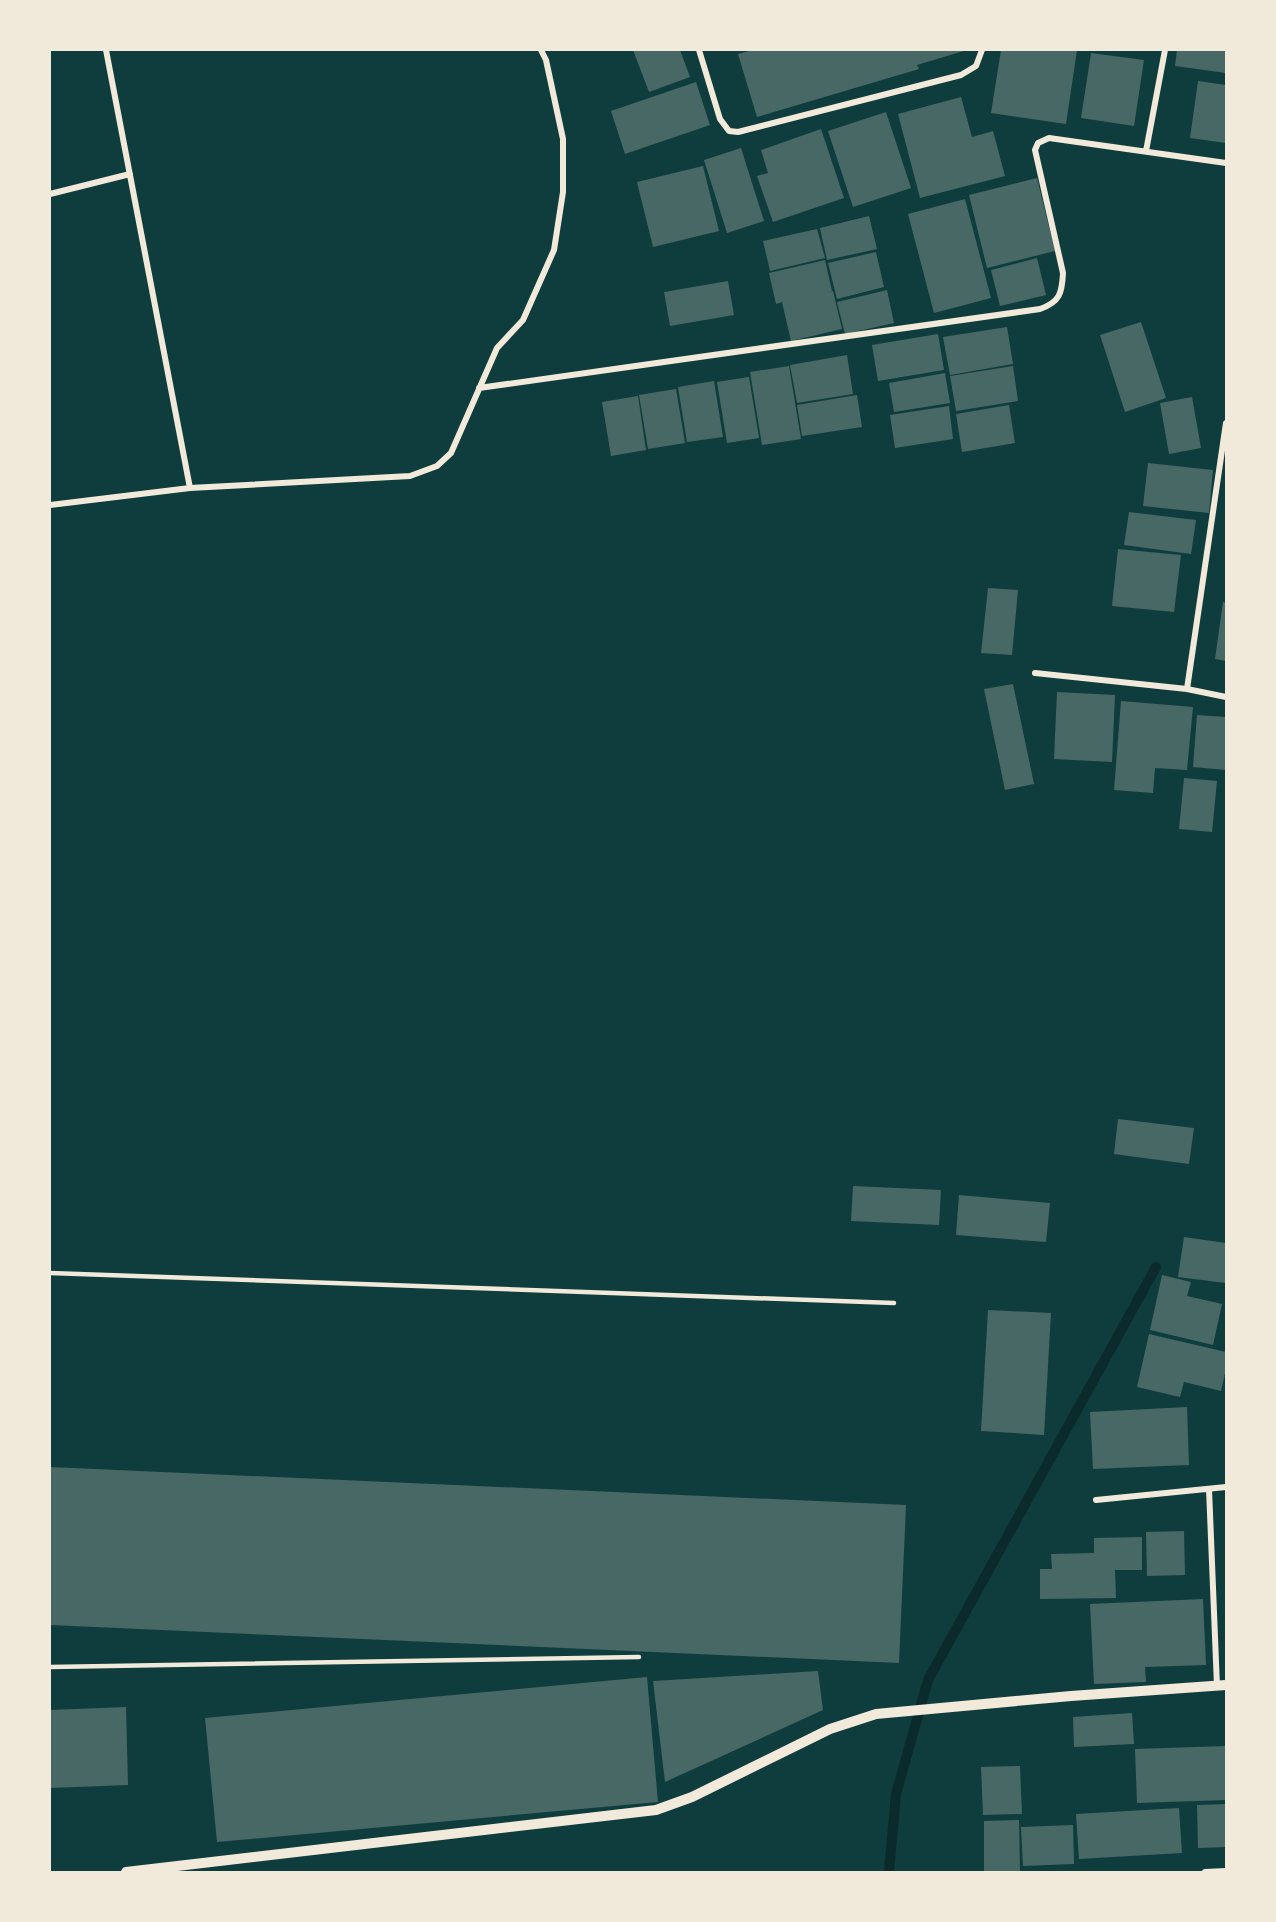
<svg xmlns="http://www.w3.org/2000/svg" width="1276" height="1922" viewBox="0 0 1276 1922" font-family="'PT Sans',sans-serif">
<rect width="100%" height="100%" fill="#0f3d3e"/>
<g fill="none" stroke-linecap="round" stroke-linejoin="round">
<path stroke="#0a2a2b" stroke-width="10" d="M889 1872 896 1794 928 1680 1156 1267"/>
</g>
<path fill="#486865" d="M633 50H680L690 77 649 92Z
M753 50H967L917 65 919 69 757 117 738 54Z
M1001 50H1077L1066 124 991 113Z
M1177 50H1226V73L1175 66Z
M1091 53 1144 60 1134 126 1081 118Z
M1198 81 1226 85V143L1190 138Z
M696 82 710 125 625 154 611 111Z
M961 97 972 137 993 131 1005 176 920 198 898 114Z
M886 112 911 188 853 207 828 131Z
M821 129 844 198 773 222 757 176 768 173 761 150Z
M741 148 764 221 727 233 704 160Z
M703 166 719 231 653 247 637 182Z
M1037 178 1055 251 987 268 969 195Z
M965 199 991 298 934 313 908 214Z
M869 216 877 249 827 260 820 228Z
M817 229 825 258 770 271 763 241Z
M876 252 884 287 837 299 828 263Z
M1037 258 1046 295 1000 306 991 270Z
M825 260 832 291 826 293 833 291 842 329 791 341 782 302 776 304 769 273Z
M728 281 734 315 670 326 664 292Z
M887 290 894 323 845 334 837 302Z
M1141 322 1166 398 1125 412 1100 335Z
M1007 327 1013 364 950 375 943 337Z
M938 334 944 370 878 381 872 345Z
M847 355 853 394 797 403 790 365Z
M789 366 801 439 762 445 750 372Z
M1013 366 1018 401 956 411 950 376Z
M945 373 950 403 894 412 889 383Z
M749 377 759 438 727 443 717 382Z
M714 381 723 437 687 442 678 387Z
M676 389 685 443 648 449 639 395Z
M857 395 862 427 802 436 797 405Z
M638 396 646 450 611 456 602 402Z
M1192 397 1201 448 1169 454 1160 403Z
M1009 405 1015 443 962 452 956 414Z
M949 406 953 439 895 448 890 415Z
M1148 463 1213 470 1209 513 1143 506Z
M1129 512 1196 520 1191 554 1124 545Z
M1118 549 1181 555 1174 612 1112 606Z
M988 588 1018 590 1012 655 981 653Z
M1223 602 1226 603V661L1215 659Z
M1013 684 1034 784 1005 790 984 689Z
M1057 692 1115 695 1112 762 1054 759Z
M1121 701 1193 707 1187 770 1155 768 1153 793 1114 790Z
M1197 715 1226 717V770L1193 767Z
M1184 778 1217 781 1212 832 1179 829Z
M1118 1119 1194 1128 1189 1164 1114 1154Z
M853 1186 941 1190 939 1225 851 1221Z
M959 1195 1050 1203 1046 1242 956 1235Z
M1184 1237 1226 1243V1283L1178 1277Z
M1162 1275 1191 1282 1187 1296 1222 1304 1213 1345 1150 1330Z
M988 1310 1051 1313 1044 1435 981 1431Z
M1149 1334 1226 1352V1369L1221 1391 1184 1382 1180 1397 1137 1387Z
M1187 1407 1189 1465 1093 1469 1090 1412Z
M50 1467 906 1505 899 1663 50 1625Z
M1184 1531 1185 1575 1147 1576 1146 1532Z
M1142 1537V1570H1115L1116 1598 1040 1599V1569H1052L1051 1554 1094 1553V1538Z
M1203 1599 1206 1665 1145 1667 1146 1682 1094 1684 1090 1604Z
M818 1671 823 1710 665 1782 653 1681Z
M647 1677 658 1802 217 1842 205 1718Z
M126 1707 128 1785 50 1788V1710Z
M1132 1713 1134 1744 1074 1747 1073 1717Z
M1226 1746V1800L1137 1803 1135 1749Z
M1020 1766 1022 1814 983 1815 981 1767Z
M1226 1804V1847L1198 1848 1197 1805Z
M1179 1808 1182 1853 1079 1859 1076 1814Z
M1019 1820 1020 1872H984V1821Z
M1073 1825 1074 1864 1023 1866 1021 1827Z"/>
<g fill="none" stroke-linecap="round" stroke-linejoin="round">
<path stroke="#f1e9da" stroke-width="4.5" d="M50 1273 894 1303
M50 1667 639 1657"/>
<path stroke="#f1e9da" stroke-width="6" d="M106 50 190 488
M699 50 720 119 729 131 738 132 961 75 976 66 982 50
M1146 151 1165 50
M50 194 130 174
M479 388 1040 309C1060 302 1062 293 1063 273L1035 150 1038 143 1049 138 1226 163
M50 505 190 488 410 476 437 466 451 453 497 348 523 320 554 250 563 192V139L546 60 541 50
M1035 673 1187 689 1226 697
M1187 689 1226 423
M1209 1489 1217 1686
M1096 1500 1226 1487
M1205 1872 1226 1871"/>
<path stroke="#f1e9da" stroke-width="10" d="M126 1872 656 1810 692 1797 830 1729 876 1714 1071 1696 1226 1685"/>
</g>
<rect width="1276" height="1922" fill="none" stroke="#f1e9da" stroke-width="102"/>
</svg>
